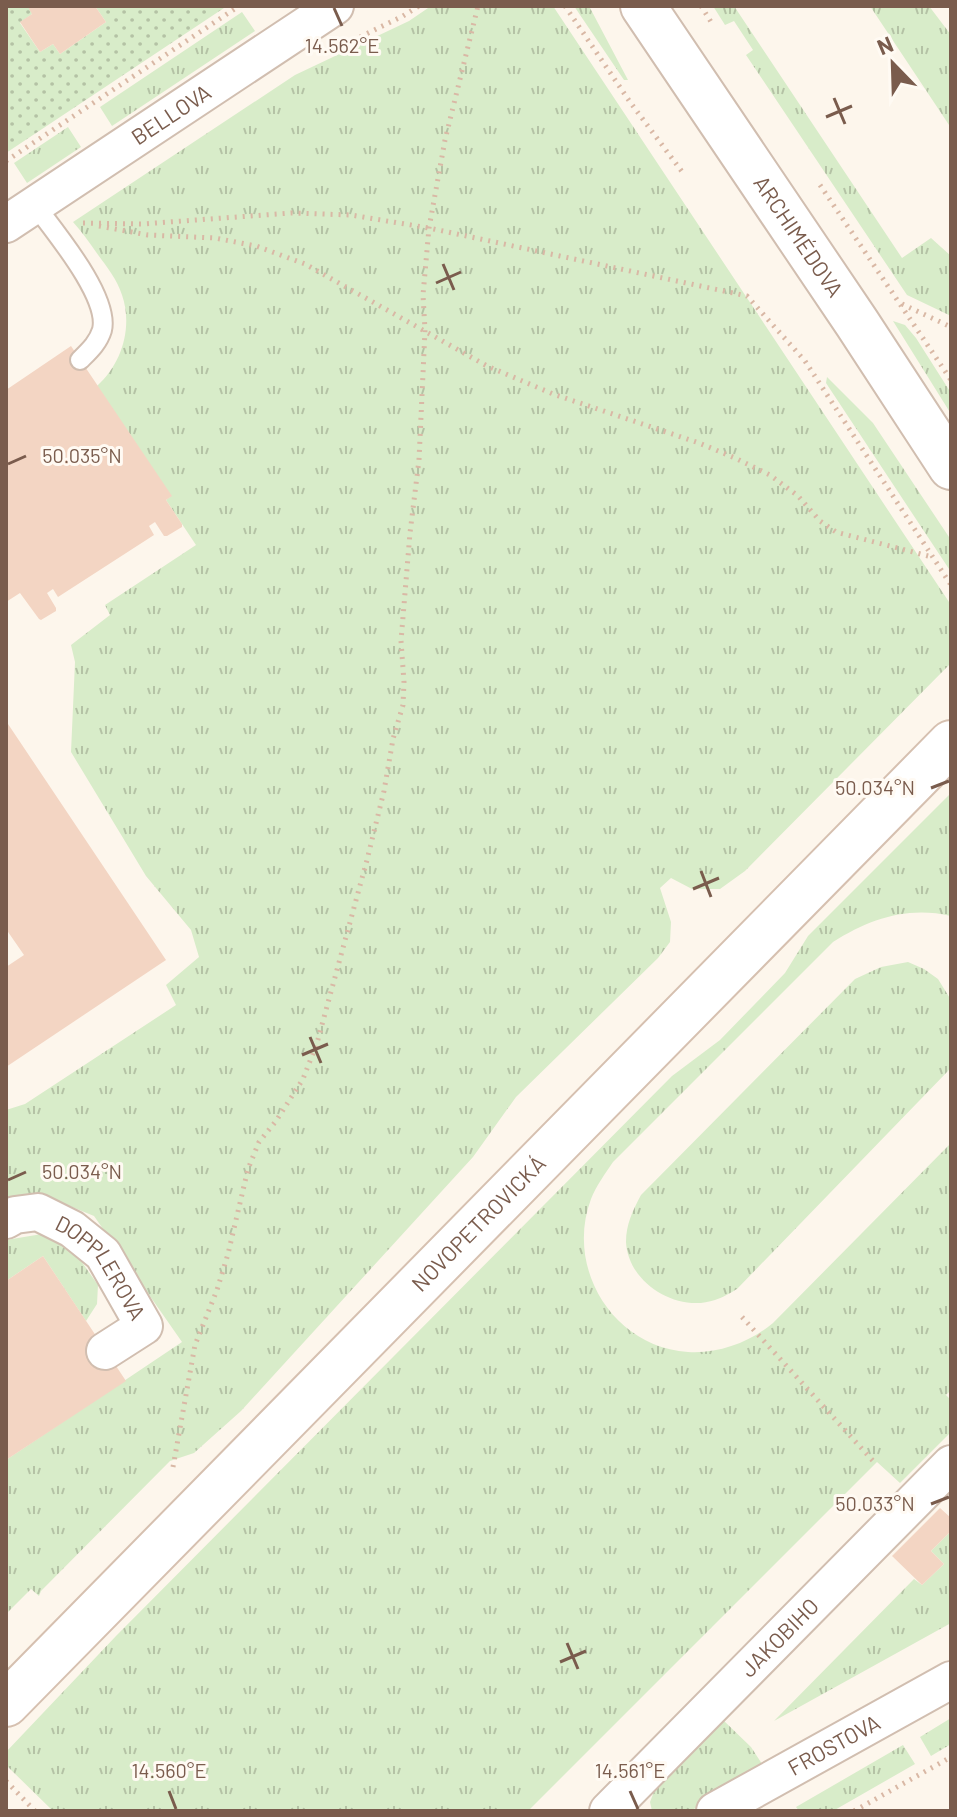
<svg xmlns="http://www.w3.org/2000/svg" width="957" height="1817" viewBox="0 0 957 1817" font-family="Barlow,sans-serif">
<defs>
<pattern id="grass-tufts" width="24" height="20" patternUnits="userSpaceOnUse" patternTransform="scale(2)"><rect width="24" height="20" fill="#d8ecc9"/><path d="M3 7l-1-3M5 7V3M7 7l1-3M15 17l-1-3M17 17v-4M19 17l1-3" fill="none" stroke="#b4c2a5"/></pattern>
<pattern id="garden-dots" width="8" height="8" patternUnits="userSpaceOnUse" patternTransform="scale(2)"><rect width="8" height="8" fill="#d8ecc9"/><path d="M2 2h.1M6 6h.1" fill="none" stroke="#b4c2a5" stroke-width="1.8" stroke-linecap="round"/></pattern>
</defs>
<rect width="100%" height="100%" fill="#fdf6ec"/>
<path fill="url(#grass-tufts)" d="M431 6H553L951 605V663L745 871 720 889H692L671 878 660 888 671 922 670 942 658 958 516 1097 473 1157 241 1411 194 1453 170 1461 41 1591 39 1596 31 1589 6 1614V1460L182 1342 94 1216 43 1195 6 1205V1110L25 1104 176 1005 166 985 199 957 191 930 146 876 71 752 75 662 71 645 110 615 105 605 196 545 166 500 171 496 97 386C122 364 133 327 122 295 117 279 106 266 96 252 89 242 82 232 73 222L295 75 409 21Z
M574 6H589L628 80H624Z
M713 6H734L902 258 931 238 951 256V316L907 295 746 55 753 50 734 21 725 25Z
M870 6H929L951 35V128Z
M242 12 255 31 112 126 100 107Z
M68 127 81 147 27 183 14 163Z
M893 321 905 325 916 338 951 393V414Z
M827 377 873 423 951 540V572L826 383Z
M951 793V916C907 906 870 919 833 942L613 1162C605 1174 596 1186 591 1199 565 1268 613 1347 688 1352 719 1354 750 1342 773 1323L951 1143V1390L946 1395 951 1400V1432L900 1483 877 1462 528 1811H53L6 1765V1752L116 1636 672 1076 720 1040 785 973 808 936Z
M908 962 924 969 938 979 951 1000V1066L948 1071 737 1289C730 1293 722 1298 715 1300 677 1313 628 1283 626 1242 626 1224 633 1210 641 1195L855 979 881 967Z
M48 1233 67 1241 98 1285 97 1304 86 1321 43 1256 6 1281V1240Z
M951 1531V1623L774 1721 914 1579 922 1585 944 1564 931 1551Z
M951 1718V1744L931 1756 920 1737Z
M723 1720 751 1747 766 1770 690 1811H652L650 1802 655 1789Z
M903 1745 915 1764 833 1811H799L796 1807Z"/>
<path fill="url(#garden-dots)" d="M6 6H30L32 14 20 23 40 52 53 44 60 54 106 22 95 6H227L6 153Z"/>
<path fill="#f3d5c3" d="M30 6H95L106 22 60 54 53 44 40 52 20 22 32 14 28 7Z
M71 346 172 496 166 500 182 524V527L167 536H164L155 522 149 526 154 535 58 597 53 589 47 593 56 608V611L41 620 39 619 20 593 6 602V390Z
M6 721 166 960 6 1067V967L24 955 6 929Z
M43 1256 126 1381 6 1460V1281Z
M940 1508 951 1518V1531L931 1551 944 1564 922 1585 892 1556Z"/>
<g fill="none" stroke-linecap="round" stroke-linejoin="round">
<g stroke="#d1beb0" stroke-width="22">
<path id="service" d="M35 205C54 231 110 297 102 330 98 343 89 351 80 360"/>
</g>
<g stroke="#d1beb0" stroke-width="40">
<g id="minor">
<path id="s1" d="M6 224 335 6"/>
<path id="s2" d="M6 1220 15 1215 38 1212 72 1229 103 1254 144 1326 105 1351"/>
<path id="s3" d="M608 1811 951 1464"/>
<path id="s4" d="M715 1811 951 1680"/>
</g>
</g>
<g stroke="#d1beb0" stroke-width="48">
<g id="tertiary">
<path id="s5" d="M643 6 857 323 951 467"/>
</g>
</g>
<g stroke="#d6c0b0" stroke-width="48">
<g id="secondary">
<path id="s6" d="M6 1704 951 743"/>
</g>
</g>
<path stroke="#d9b8a5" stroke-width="5" stroke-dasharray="2 6" stroke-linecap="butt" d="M565 6 630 102 683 173
M701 6 713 25
M360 37 403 16 419 6
M6 161 239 6
M820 185 951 380
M83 223 142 224 291 213 351 215 429 228 747 296 805 361 951 585
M99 226 148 235 215 238 256 246 305 264 487 366 553 394 699 443 735 458 770 475 798 496 820 521 836 532 932 557
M902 304 951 327
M742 1317 874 1462
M173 1467 195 1345 217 1290 228 1254 248 1169 259 1142 276 1121 303 1079 317 1043 367 860 384 791 393 739 403 705 404 682 401 641 410 533 419 460 425 330 423 295 429 228 445 140 478 6
M6 1781 35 1811
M854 1811 951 1757"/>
<use href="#service" stroke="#fff" stroke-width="18"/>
<use href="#minor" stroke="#fff" stroke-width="36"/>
<use href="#tertiary" stroke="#fff" stroke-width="44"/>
<use href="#secondary" stroke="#fff" stroke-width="44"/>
</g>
<path fill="none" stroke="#7a5c4d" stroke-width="3" d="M334 8 342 26M834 98 845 124M826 117 852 106M443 264 454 290M436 283 461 272M8 464 26 456M931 788 949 781M701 871 711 897M693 889 719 878M310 1037 321 1063M302 1055 328 1044M8 1180 26 1172M931 1504 949 1497M567 1643 578 1669M560 1662 586 1651M169 1791 176 1809M630 1791 638 1809"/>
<g text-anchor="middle" stroke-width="6" stroke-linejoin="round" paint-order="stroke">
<g font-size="22" fill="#7a5c4d" stroke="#fffaf3">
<text dy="8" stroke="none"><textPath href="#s1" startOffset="198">BELLOVA</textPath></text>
<text dy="8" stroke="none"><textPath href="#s5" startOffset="278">ARCHIMÉDOVA</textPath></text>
<text dy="8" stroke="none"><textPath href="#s6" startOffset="674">NOVOPETROVICKÁ</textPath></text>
<text dy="8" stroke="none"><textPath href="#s2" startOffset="120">DOPPLEROVA</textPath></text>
<text dy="8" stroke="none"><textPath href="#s3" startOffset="244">JAKOBIHO</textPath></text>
<text dy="8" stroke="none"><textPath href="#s4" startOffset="136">FROSTOVA</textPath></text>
</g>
</g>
<g font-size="20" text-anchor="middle" fill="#7a5c4d" stroke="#fffaf3" stroke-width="6" stroke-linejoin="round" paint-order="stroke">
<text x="342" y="53">14.562°E</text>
<text x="82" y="463">50.035°N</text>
<text x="875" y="795">50.034°N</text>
<text x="82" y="1179">50.034°N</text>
<text x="875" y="1511">50.033°N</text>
<text x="169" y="1778">14.560°E</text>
<text x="630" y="1778">14.561°E</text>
</g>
<rect width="957" height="1817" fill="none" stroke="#7a5c4d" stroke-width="16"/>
<g transform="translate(893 64) rotate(337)" stroke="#fffaf3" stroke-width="6" paint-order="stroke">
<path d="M0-6L14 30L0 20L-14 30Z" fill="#7a5c4d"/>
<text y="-12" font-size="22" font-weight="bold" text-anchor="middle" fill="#7a5c4d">N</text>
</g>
</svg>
